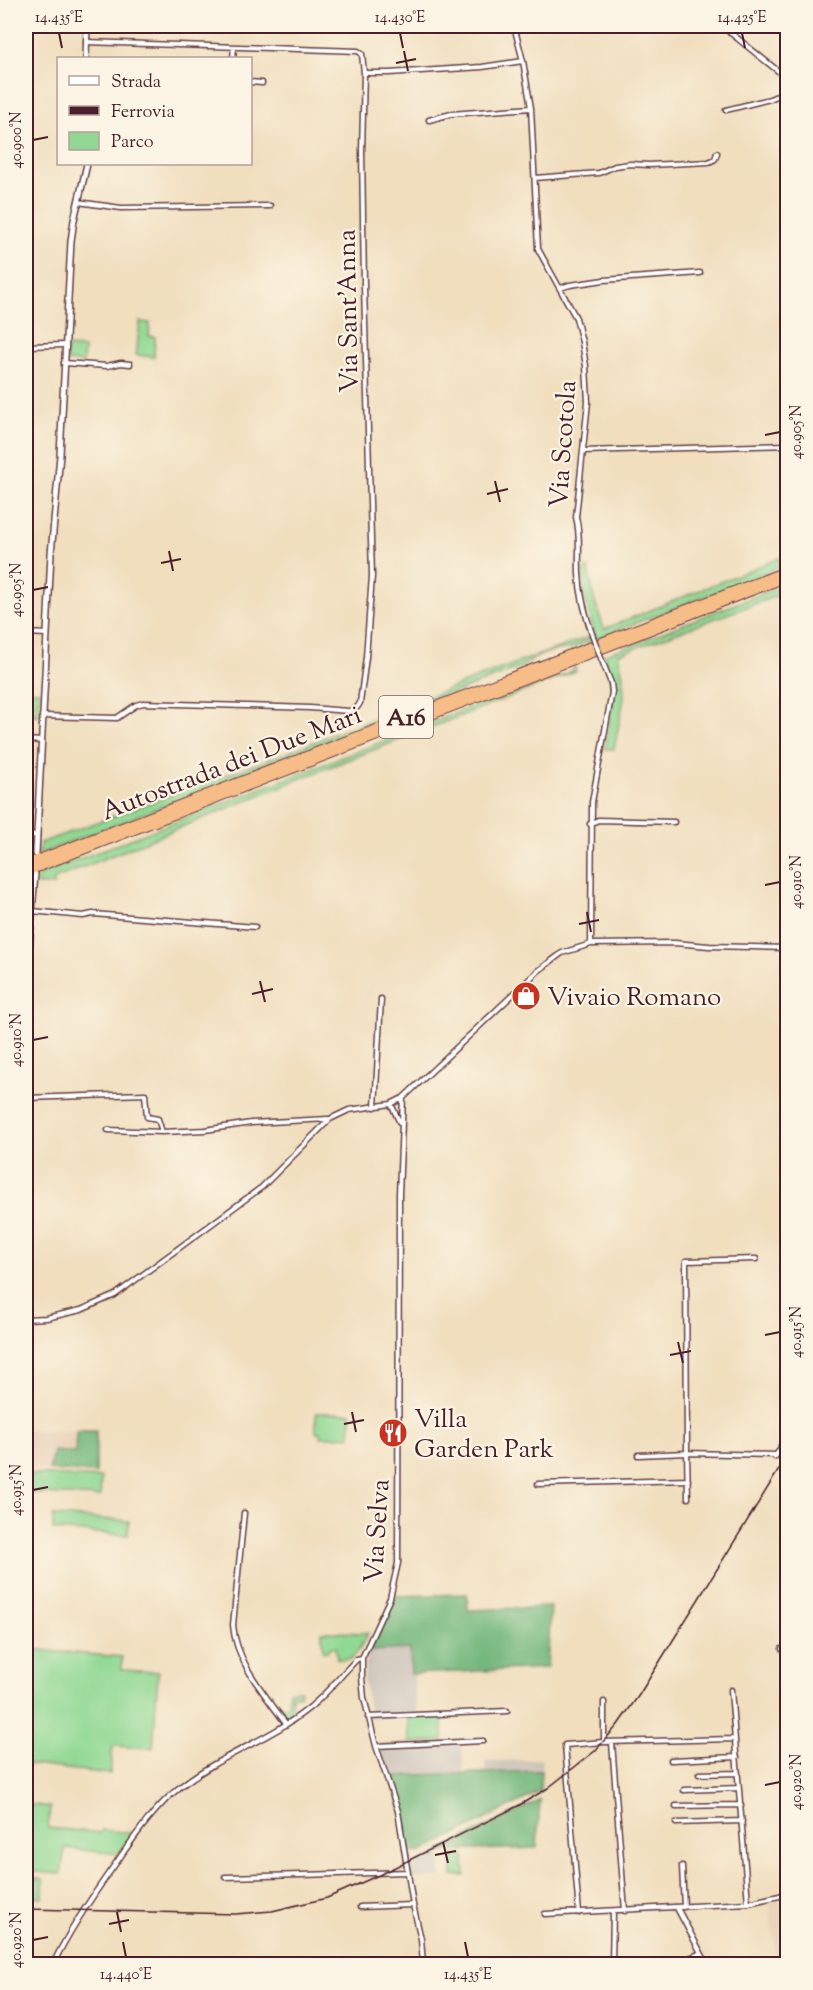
<svg xmlns="http://www.w3.org/2000/svg" width="813" height="1990" viewBox="0 0 813 1990" font-family="'Sorts Mill Goudy',serif">
<rect width="100%" height="100%" fill="#fcf5e5"/>
<filter id="ink" filterUnits="userSpaceOnUse"><feTurbulence type="fractalNoise" baseFrequency=".0167" numOctaves="2"/><feDisplacementMap in="SourceGraphic" scale="12" xChannelSelector="R" yChannelSelector="G"/><feConvolveMatrix kernelMatrix="1 2 1 2 8 2 1 2 1" color-interpolation-filters="sRGB"/></filter>
<filter id="wash" filterUnits="userSpaceOnUse"><feTurbulence type="fractalNoise" baseFrequency=".008" numOctaves="4" result="noise"/><feDisplacementMap in="SourceGraphic" scale="24" xChannelSelector="R" yChannelSelector="G"/><feGaussianBlur stdDeviation="1.35" result="paint"/><feColorMatrix in="noise" values="0 0 0 0 0 0 0 0 0 0 0 0 0 0 0 0 0 1.4 0 .05"/><feComposite in="paint" operator="in"/></filter>
<g filter="url(#wash)">
<rect width="100%" height="100%" fill="#f0debd"/>
<path fill="#e7d0b5" d="M26 1430 76 1431 75 1453 53 1451 49 1470 26 1469Z
M787 1898V1963L777 1964 769 1902Z"/>
<path fill="#ccc2b9" d="M410 1649 411 1673 414 1674 416 1716 370 1718 364 1679 367 1651Z
M462 1740 463 1774 388 1776 377 1744Z
M542 1759 541 1771 485 1773V1762Z
M440 1851 441 1877 410 1879 408 1867Z"/>
<path fill="#90d893" stroke="#6d7c5f" stroke-width="1.5" d="M140 322 150 323 149 336 155 337 154 357 136 355Z
M67 347 84 348 83 363 66 361Z
M787 555V564L569 649C554 649 535 656 523 666L39 854 40 843 286 753 516 663 595 635 584 594 583 571 588 568 594 599 604 629Z
M787 584V592L618 654 623 676 624 698 614 749H605L614 690 604 655Z
M575 667 576 671 299 779 54 879V885H37L38 875 515 690 516 692 568 673Z
M26 690 39 691 38 715H26Z
M316 1413H351L350 1436 321 1437V1432H316Z
M29 1474 101 1478 100 1497 27 1493Z
M53 1516 129 1521 128 1535 53 1530Z
M322 1632 368 1633 358 1651 351 1659H337L336 1647 329 1648 328 1651H323Z
M26 1649 122 1657V1670L158 1672 153 1748 113 1746 110 1774 26 1764Z
M301 1690 300 1695H292V1710L289 1711 293 1716 286 1720 276 1706H288L289 1691Z
M443 1715V1741L409 1742 408 1717Z
M26 1804 50 1807 48 1828 101 1833 102 1830 133 1833 118 1854 65 1848 61 1874 26 1871Z
M453 1855H464L465 1876H453Z
M26 1877 43 1879V1898L26 1896Z"/>
<path fill="#74b87d" stroke="#5f6c54" stroke-width="1.5" d="M76 1431H96V1473L49 1470 53 1451 75 1453Z
M467 1594 468 1610 551 1607 547 1668 411 1674 410 1649 370 1651 396 1596Z
M541 1771 540 1791 531 1796 421 1852H408L403 1814 391 1776Z
M540 1800 537 1848 439 1851Z"/>
</g>
<g filter="url(#ink)">
<g fill="none" stroke-linecap="round" stroke-linejoin="round">
<g stroke="#633c41" stroke-width="7">
<path id="minor" d="M514 26 523 61 531 108 538 249 576 318 582 342 586 366 588 402 576 517C581 536 578 555 579 574 580 595 585 614 592 634
M722 26 788 79
M86 42 358 51 362 54 364 73
M233 58 234 47
M250 82 262 83
M726 110 770 99 788 91
M429 120 451 114 531 108
M535 178 599 173 615 166 630 164 649 165 709 162 715 159 717 153
M78 202 121 208 270 206
M560 288 570 285 604 280 700 273
M26 346 65 345
M64 363 107 366 121 363 130 364
M584 451 788 445
M26 633 47 634
M42 716 117 718 136 705 143 703 310 708 348 711C354 710 357 709 360 703L366 657 372 576 364 286 362 150 364 73H389L482 67 523 61
M26 740 42 741
M590 824 598 820 674 822
M26 833 37 836
M32 911 83 916 93 914 255 927
M591 944 592 802 612 692 611 683 601 658
M26 1098 145 1094 147 1117 158 1119 162 1132
M403 1098 399 1194 398 1563 390 1598 362 1658V1678L364 1698 376 1746 398 1811 413 1905 421 1939 423 1964
M391 1104 400 1123
M375 1107 381 999
M108 1130 162 1132 205 1130 251 1123 328 1119
M756 1259 686 1261 687 1453 776 1455
M26 1319 46 1318 81 1310 115 1295 262 1187 330 1119 349 1110 391 1104 403 1098 538 971 562 953 591 944 675 943 709 946 788 948
M781 1446 788 1449
M638 1455 687 1453 688 1498
M775 1457 788 1436
M538 1484 688 1480
M244 1513 233 1625C236 1663 265 1694 286 1724
M782 1649 788 1648
M731 1690 748 1903
M786 1699H788
M604 1702V1742
M368 1717 507 1711
M612 1743 625 1911
M376 1746 483 1741
M671 1760 737 1757
M699 1774 738 1773
M684 1790 739 1788
M676 1806 741 1805
M676 1823 742 1821
M682 1866 684 1907
M225 1877 408 1872
M360 1907 413 1905
M677 1908 707 1964
M579 1913 565 1745 604 1742 735 1739
M545 1914 748 1903 788 1894
M53 1964C70 1929 93 1895 116 1863 135 1836 154 1808 180 1787 220 1755 270 1740 309 1708 327 1694 341 1675 357 1659L362 1658
M612 1964 613 1911
M676 1964 701 1953"/>
</g>
<g stroke="#633c41" stroke-width="8">
<path id="tertiary" d="M86 58 87 26
M36 854 51 554 60 455 71 241 74 220 87 164
M26 986 35 874"/>
</g>
<g stroke="#633c41" stroke-width="10">
<path id="motorway" d="M26 864 788 570
M26 872 788 577"/>
</g>
<use href="#minor" stroke="#fff" stroke-width="4"/>
<use href="#tertiary" stroke="#fff" stroke-width="5"/>
<use href="#motorway" stroke="#f7bd88" stroke-width="8"/>
<path stroke="#4a1f2b" stroke-width="1.5" d="M26 1909 236 1914 272 1911 327 1898 379 1875 518 1806 548 1788 595 1751 617 1726 639 1695 788 1455"/>
<g stroke="#633c41" stroke-width="7" stroke-linecap="butt">
<path id="minor-bridge" d="M592 634 601 658"/>
</g>
<use href="#minor-bridge" stroke="#fff" stroke-width="4"/>
</g>
</g>
<path fill="none" stroke="#4a1f2b" stroke-width="2" d="M59 33 62 48M400 33 403 48M742 33 745 48M404 51 408 71M396 63 416 59M33 140 48 137M765 435 780 432M495 481 500 502M487 494 508 489M169 551 173 571M161 563 181 559M33 590 48 587M765 885 780 882M587 912 591 932M579 924 599 920M260 981 265 1002M252 994 273 989M33 1040 48 1037M765 1335 780 1332M678 1342 683 1363M670 1355 691 1351M352 1412 356 1432M344 1424 364 1420M33 1490 48 1487M765 1785 780 1782M443 1842 448 1863M435 1855 456 1851M117 1912 121 1932M109 1924 129 1920M33 1940 48 1937M123 1942 126 1957M465 1942 468 1957"/>
<defs>
<g id="shop-disc" transform="scale(1.5)"><circle r="9.5" fill="#c8321e" stroke="#fcf5e5"/><path d="M-5-2.5h2.3a2.7 3.5 0 0 1 5.4 0H5L5.5 6h-11ZM-1.5-2.5h3a1.5 2.3 0 0 0-3 0Z" fill="#fff"/></g>
<g id="restaurant-disc" transform="scale(1.5)"><circle r="9.5" fill="#c8321e" stroke="#fcf5e5"/><path d="M-5-6h1v4h1v-4h1v4h1v-4h1v5L-1.5 .5V6h-2V.5L-5-1ZM5-6V6H3V1.5H1.5Q1.5-4 5-6Z" fill="#fff"/></g>
</defs>
<g fill-rule="evenodd">
<use href="#shop-disc" x="526" y="996"/>
<use href="#restaurant-disc" x="393" y="1433"/>
</g>
<g text-anchor="middle" stroke-width="4.5" stroke-linejoin="round" paint-order="stroke">
<rect fill="#fcf5e5" stroke="#7f5f63" stroke-width="1.5" x="379" y="696" width="54" height="42" rx="4.5"/>
<g font-size="24" font-weight="bold" fill="#4a1f2b">
<text x="406" y="725">A16</text>
</g>
<g font-size="26" fill="#4a1f2b" stroke="#fcf5e5">
<text transform="translate(347 311) rotate(-91)" y="9">Via Sant'Anna</text>
<text transform="translate(562 444) rotate(-86)" y="9">Via Scotola</text>
<text transform="translate(231 762) rotate(-21)" y="9">Autostrada dei Due Mari</text>
<text transform="translate(376 1531) rotate(-86)" y="9">Via Selva</text>
</g>
<g font-size="26" fill="#4a1f2b" stroke="#fcf5e5" text-anchor="start">
<text x="547" y="1005">Vivaio Romano</text>
<text x="414" y="1427">Villa<tspan x="414" dy="30">Garden Park</tspan></text>
</g>
</g>
<rect width="813" height="1990" fill="none" stroke="#fcf5e5" stroke-width="66"/>
<rect x="57" y="57" width="195" height="108" fill="#fcf5e5" stroke="#b59f9b" stroke-width="1.5"/>
<rect x="69" y="76" width="30" height="9" fill="#ffffff" stroke="#b59f9b" stroke-width="1.5"/>
<text x="111" y="87" font-size="18" fill="#4a1f2b">Strada</text>
<rect x="69" y="106" width="30" height="9" fill="#4a1f2b" stroke="#b59f9b" stroke-width="1.5"/>
<text x="111" y="117" font-size="18" fill="#4a1f2b">Ferrovia</text>
<rect x="69" y="132" width="30" height="18" fill="#90d893" stroke="#b59f9b" stroke-width="1.5"/>
<text x="111" y="147" font-size="18" fill="#4a1f2b">Parco</text>
<rect x="33" y="33" width="747" height="1924" fill="none" stroke="#4a1f2b" stroke-width="2"/>
<g font-size="15" text-anchor="middle" fill="#4a1f2b">
<text x="59" y="22">14.435°E</text>
<text x="400" y="22">14.430°E</text>
<text x="742" y="22">14.425°E</text>
<text transform="translate(16 140) rotate(-90)" y="5">40.900°N</text>
<text transform="translate(796 432) rotate(-90)" y="5">40.905°N</text>
<text transform="translate(16 590) rotate(-90)" y="5">40.905°N</text>
<text transform="translate(796 882) rotate(-90)" y="5">40.910°N</text>
<text transform="translate(16 1040) rotate(-90)" y="5">40.910°N</text>
<text transform="translate(796 1332) rotate(-90)" y="5">40.915°N</text>
<text transform="translate(16 1490) rotate(-90)" y="5">40.915°N</text>
<text transform="translate(796 1782) rotate(-90)" y="5">40.920°N</text>
<text transform="translate(16 1940) rotate(-90)" y="5">40.920°N</text>
<text x="126" y="1979">14.440°E</text>
<text x="468" y="1979">14.435°E</text>
</g>
</svg>
